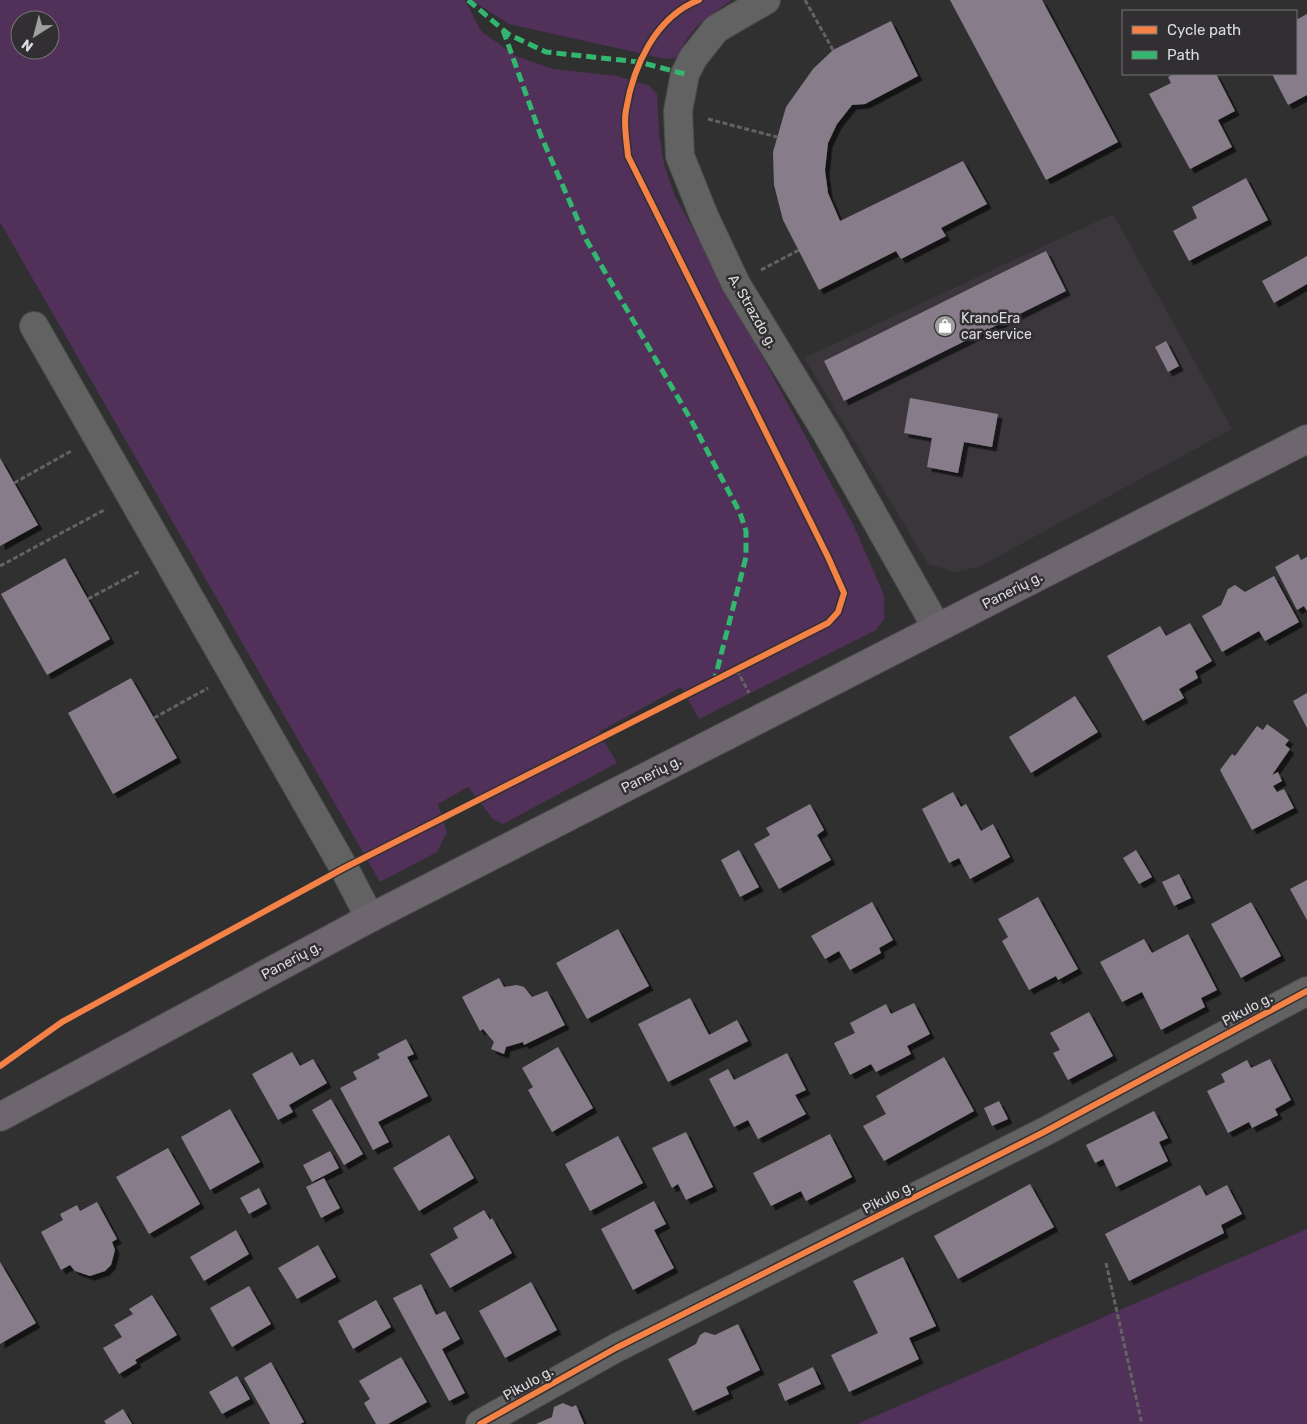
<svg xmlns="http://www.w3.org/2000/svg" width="1307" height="1424" viewBox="0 0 1307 1424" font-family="Rubik,sans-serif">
<defs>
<filter id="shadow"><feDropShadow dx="4.5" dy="4.5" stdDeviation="0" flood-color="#0009"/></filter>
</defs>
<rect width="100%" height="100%" fill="#303030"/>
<path fill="#3a363c" d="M1113 214 1232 429 979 567 955 572 928 564 804 358Z"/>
<path fill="#513059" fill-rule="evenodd" d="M0 0H465L481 31 516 56 553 69 617 76 650 86 657 94 659 133 664 164 675 196 853 524 884 595V619L876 630 699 719 681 687 599 732 617 763 503 824 493 819 468 787 438 804 447 832 437 852 380 882 0 222ZM20 20H50V50H20Z
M471 0H732C707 17 689 28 678 57L666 59 509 24Z
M1307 1229V1424H857Z"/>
<path fill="#877d8a" filter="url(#shadow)" d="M950 0H1042L1118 142 1046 180Z
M1307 14V95L1288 105 1272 74H1296V20Z
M891 21 918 76 865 104 852 105 837 124 828 143 825 170 828 193 840 221 963 161 987 204 941 228 946 236 901 259 896 251 819 290 783 220 774 185 773 152 786 107 813 69 833 50Z
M1174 74H1216L1235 111 1218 120 1232 147 1190 169 1149 94 1171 83 1168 77Z
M1246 178 1268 220 1189 261 1173 231 1197 218 1192 207Z
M1046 251 1066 291 844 401 824 361Z
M1307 256V284L1274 303 1262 281Z
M1166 341 1179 366 1168 372 1155 347Z
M910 398 998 414 992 447 964 442 958 473 927 467 932 438 904 433Z
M0 458 38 525 0 546Z
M1298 554 1301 560 1307 557V611L1304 606 1297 610 1275 567Z
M65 558 110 639 47 675 1 594Z
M1274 576 1299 622 1265 641 1259 631 1222 652 1202 616 1221 605 1228 589 1235 585 1245 592Z
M1190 623 1212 661 1195 671 1198 678 1179 689 1184 698 1143 721 1107 656 1160 626 1166 636Z
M131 678 177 758 113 794 68 713Z
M1307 693V728L1293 701Z
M1075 696 1098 732 1031 773 1009 737Z
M1267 724 1289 740 1285 745 1290 749 1272 775 1278 772 1282 781 1273 786 1277 792 1284 789 1294 808 1252 830 1220 770 1232 754 1235 756 1257 726 1263 730Z
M953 792 961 807 966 804 981 831 993 824 1010 857 970 879 959 858 949 863 922 809Z
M810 804 824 830 817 835 831 860 779 889 754 844 770 835 766 828Z
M739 850 759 887 740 897 721 860Z
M1136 850 1152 877 1139 884 1123 858Z
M1179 874 1191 898 1174 906 1162 882Z
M1307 880V920L1290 889Z
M1038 897 1078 969 1058 980 1056 976 1029 990 1002 941 1008 937 998 919Z
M872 902 893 940 879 948 881 953 850 970 839 951 825 959 811 936Z
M1251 902 1281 956 1241 978 1211 924Z
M618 929 649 986 587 1019 556 963Z
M1188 934 1217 990 1201 998 1205 1007 1161 1030 1142 992 1122 1002 1100 962 1144 939 1152 953Z
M499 978 504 987 517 985 524 987 532 997 547 991 565 1025 524 1045 523 1042 506 1047 504 1054 491 1049 494 1042 483 1029 480 1031 462 997Z
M690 998 709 1035 737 1020 748 1041 668 1082 638 1024Z
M914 1003 930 1034 907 1046 911 1054 876 1072 871 1064 850 1075 834 1043 855 1033 850 1023 886 1004 891 1014Z
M1089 1012 1113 1056 1068 1080 1053 1053 1060 1050 1050 1033Z
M406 1039 414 1054 407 1057 428 1096 378 1122 389 1142 373 1150 340 1088 357 1079 353 1072 380 1058 377 1054Z
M558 1047 593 1108 552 1132 528 1090 533 1087 522 1068Z
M292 1052 300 1066 313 1059 327 1083 289 1105 293 1112 278 1120 252 1074Z
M787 1053 806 1090 795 1095 806 1114 758 1139 748 1120 734 1127 709 1079 728 1069 734 1080Z
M944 1057 974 1111 884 1161 863 1126 886 1114 876 1096Z
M1270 1059 1291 1100 1275 1109 1278 1115 1252 1128 1249 1122 1228 1133 1207 1091 1225 1082 1221 1074 1247 1060 1251 1068Z
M331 1099 363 1154 344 1165 312 1110Z
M999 1101 1008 1119 992 1126 984 1108Z
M230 1109 260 1162 210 1190 181 1137Z
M1154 1111 1168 1138 1159 1142 1168 1161 1116 1187 1103 1159 1095 1163 1086 1145Z
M686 1132 713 1187 686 1200 678 1184 672 1188 652 1148Z
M830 1134 852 1177 806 1201 801 1191 771 1206 753 1173Z
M449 1135 474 1178 419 1211 393 1168Z
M618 1136 643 1183 590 1211 565 1164Z
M168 1148 200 1204 149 1234 116 1177Z
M330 1151 339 1168 312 1182 303 1165Z
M324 1178 340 1208 321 1218 306 1187Z
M1030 1184 1054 1227 958 1279 934 1236Z
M1200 1185 1206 1196 1227 1185 1242 1214 1221 1225 1224 1233 1129 1281 1105 1234Z
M259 1188 267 1204 249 1214 240 1198Z
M654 1201 666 1224 654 1230 674 1268 633 1290 601 1229Z
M97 1202 117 1239 112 1242 115 1250 111 1265 105 1271 90 1276 75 1271 70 1265 61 1270 41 1232 63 1220 60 1214 77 1205 80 1211Z
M484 1210 490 1220 492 1218 512 1253 450 1288 430 1254 458 1238 453 1228Z
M236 1230 249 1254 204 1281 190 1257Z
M318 1245 336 1277 297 1299 278 1268Z
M903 1257 936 1326 909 1338 919 1359 849 1392 831 1355 878 1333 853 1281Z
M0 1262 36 1323 0 1344Z
M531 1282 557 1330 505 1358 479 1311Z
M421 1284 436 1315 445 1311 460 1339 442 1349 465 1393 449 1401 393 1298Z
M249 1286 271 1324 232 1347 210 1308Z
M152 1295 177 1335 135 1360 137 1363 119 1374 103 1348 122 1337 114 1325 133 1314 129 1309Z
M376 1300 391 1327 353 1349 338 1321Z
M738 1324 760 1370 726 1387 729 1394 693 1411 668 1359 696 1344 700 1335 705 1332 715 1335Z
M401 1357 427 1402 388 1424H376L364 1403 370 1399 359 1381Z
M271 1362 304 1422 300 1424H270L244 1378Z
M813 1367 821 1384 785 1401 778 1384Z
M237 1376 250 1399 222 1414 209 1392Z
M563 1403 572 1407 576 1405 584 1424H536L552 1417 554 1407Z
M123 1409 132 1424H106L104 1421Z"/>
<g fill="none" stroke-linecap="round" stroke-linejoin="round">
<g stroke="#4c4c4c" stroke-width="30">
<path id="minor" d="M766 0 716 29 693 58 685 74 678 111 680 156 704 216 736 284 828 435 937 628
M34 326 344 868 370 918
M480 1424 616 1348 1044 1132 1307 991"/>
</g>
<g stroke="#4c4c4c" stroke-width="30">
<path id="major" d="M0 1117 370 918 1307 439"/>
</g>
<path stroke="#636363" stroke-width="3" stroke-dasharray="5 2.5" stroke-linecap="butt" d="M805 0 833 50
M708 119 777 137
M761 270 799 250
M14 483 73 450
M0 566 106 509
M88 599 140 571
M737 670 749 693
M154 718 208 688
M1106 1263 1142 1424"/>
<use href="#minor" stroke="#626262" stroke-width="28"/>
<use href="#major" stroke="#6d666f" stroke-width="28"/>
<path stroke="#33b770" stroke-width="5" stroke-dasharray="10 5" stroke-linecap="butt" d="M468 0 508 34 546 52 639 62 685 74
M503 30 541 136 587 241 691 420 740 513 746 531V557L714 682"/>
<g stroke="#312f31" stroke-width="9">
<path id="cycleway" d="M0 1066 62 1022 344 868 828 623 838 612 844 593 828 557 628 156C627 142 623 124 626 110 633 67 655 17 699 0
M480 1424 616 1348 1044 1132 1307 991"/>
</g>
<use href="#cycleway" stroke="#f48246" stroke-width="6"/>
</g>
<defs>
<g id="shop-disc" transform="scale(1.125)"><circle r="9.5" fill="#a0a0a1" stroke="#312f31"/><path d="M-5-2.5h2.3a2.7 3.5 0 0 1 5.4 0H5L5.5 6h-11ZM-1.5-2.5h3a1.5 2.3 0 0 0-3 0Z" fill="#fff"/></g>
</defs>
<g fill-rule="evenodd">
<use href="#shop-disc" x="945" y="326"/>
</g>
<g text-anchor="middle" stroke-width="5" stroke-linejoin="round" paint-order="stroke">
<g font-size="14" fill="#dddcde" stroke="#312f31">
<text transform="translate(753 311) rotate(60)" y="5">A. Strazdo g.</text>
<text transform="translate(1012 590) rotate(-27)" y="5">Panerių g.</text>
<text transform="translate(651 774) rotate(-27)" y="5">Panerių g.</text>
<text transform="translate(291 960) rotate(-28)" y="5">Panerių g.</text>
<text transform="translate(1247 1009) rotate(-28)" y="5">Pikulo g.</text>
<text transform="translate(888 1197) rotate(-27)" y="5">Pikulo g.</text>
<text transform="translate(528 1383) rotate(-29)" y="5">Pikulo g.</text>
</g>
<g font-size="14" fill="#dddcde" stroke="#312f31" text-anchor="start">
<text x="961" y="323">KranoEra<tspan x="961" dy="16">car service</tspan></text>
</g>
</g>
<rect x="1122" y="10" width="175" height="65" fill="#312f31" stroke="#767476"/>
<rect x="1132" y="26" width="25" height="8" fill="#f48246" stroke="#767476"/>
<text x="1167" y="35" font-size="15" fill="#dddcde">Cycle path</text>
<rect x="1132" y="51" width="25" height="8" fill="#33b770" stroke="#767476"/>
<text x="1167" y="60" font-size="15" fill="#dddcde">Path</text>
<g transform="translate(35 35) rotate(216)"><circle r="24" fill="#312f31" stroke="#767476"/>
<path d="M0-4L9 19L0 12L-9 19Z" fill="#a0a0a1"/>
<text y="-8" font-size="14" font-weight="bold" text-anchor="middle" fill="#dddcde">N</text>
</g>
</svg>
